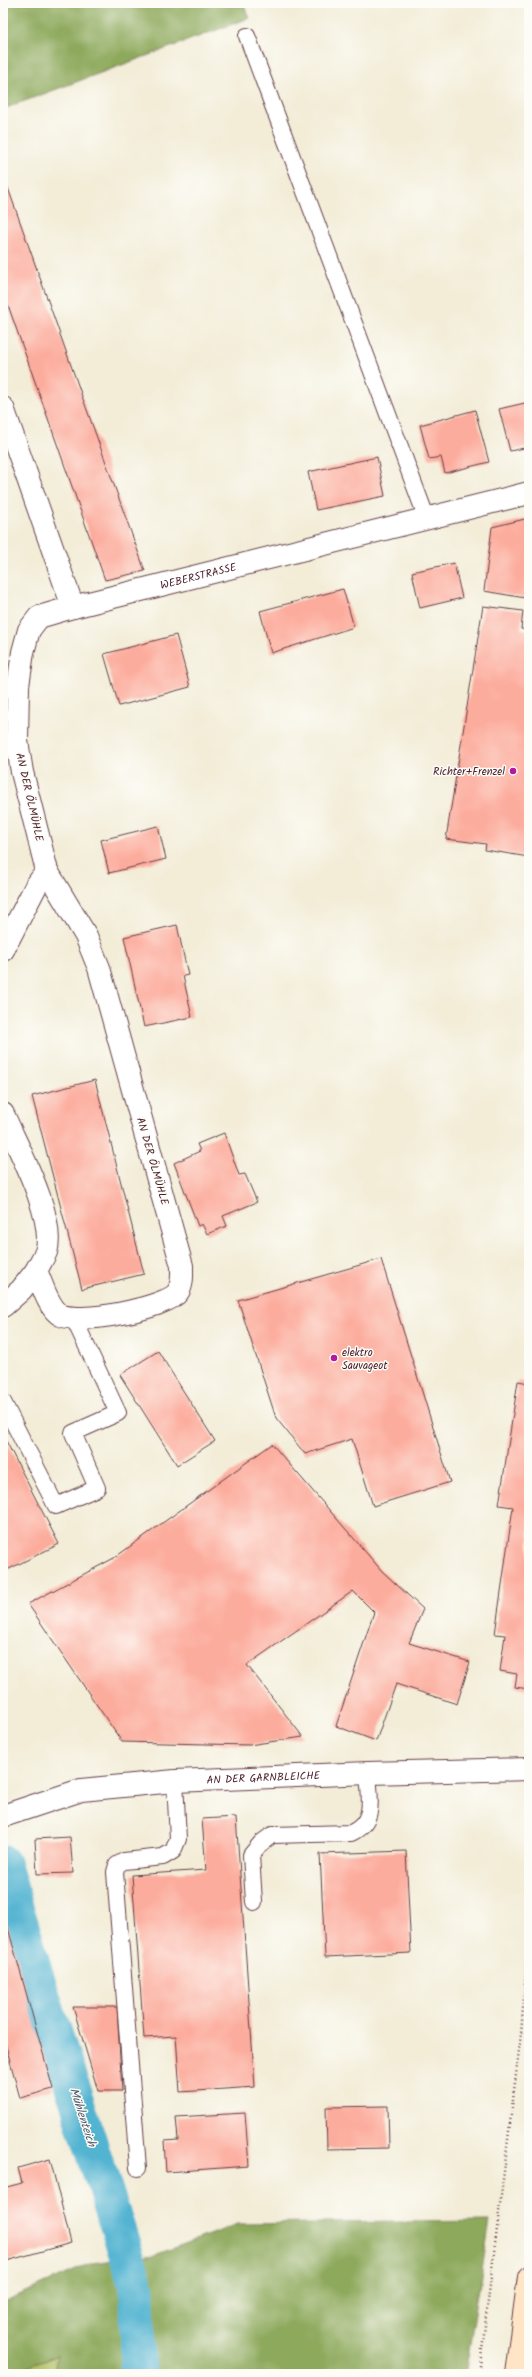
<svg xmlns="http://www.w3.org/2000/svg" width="532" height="2377" viewBox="0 0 532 2377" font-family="Kalam,sans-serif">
<rect width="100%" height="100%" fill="#fdfcf7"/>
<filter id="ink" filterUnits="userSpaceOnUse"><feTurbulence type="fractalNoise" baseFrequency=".025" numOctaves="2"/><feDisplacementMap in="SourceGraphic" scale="8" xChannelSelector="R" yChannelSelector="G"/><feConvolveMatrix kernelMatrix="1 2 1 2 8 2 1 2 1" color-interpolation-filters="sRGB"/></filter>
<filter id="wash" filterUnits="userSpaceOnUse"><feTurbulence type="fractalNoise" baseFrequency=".012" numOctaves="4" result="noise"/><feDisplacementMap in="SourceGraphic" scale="16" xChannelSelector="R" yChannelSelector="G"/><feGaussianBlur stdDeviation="0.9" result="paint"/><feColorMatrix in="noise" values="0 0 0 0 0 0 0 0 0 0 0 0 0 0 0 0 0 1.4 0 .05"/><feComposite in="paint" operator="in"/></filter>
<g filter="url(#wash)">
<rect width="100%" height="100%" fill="#f3edd8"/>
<path fill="#b2c366" stroke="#7e7148" d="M59 2355 54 2374H10Z"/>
<path fill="#8da95b" stroke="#6c6443" d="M3 3H243L249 18 3 109Z
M490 2221 465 2374H54L58 2355 10 2374H3V2302L92 2263 155 2255 238 2224Z"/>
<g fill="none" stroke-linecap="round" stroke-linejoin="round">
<path stroke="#52b4d1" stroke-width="35" d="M3 1863 40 1987 137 2288 138 2374"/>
</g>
<g id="blocks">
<path fill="#fcac9c" d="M3 174 78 385 145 571 105 580 3 291Z
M529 402V447L510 451 499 409Z
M475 410 489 462 445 473 441 457 429 459 420 425Z
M377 457 385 496 316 510 308 472Z
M529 518V567L525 598 484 591 492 527Z
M454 563 462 598 420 608 412 572Z
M343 589 354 627 271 653 260 611Z
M483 606 523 611 521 629 529 630V857L485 850 486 844 446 839Z
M176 635 190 687 119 706 104 654Z
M158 826 166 859 109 873 101 840Z
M177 925 188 975 183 976 192 1017 144 1027 124 937Z
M95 1080 144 1274 82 1289 32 1096Z
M224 1133 239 1175 245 1174 257 1202 223 1216 227 1226 207 1234 202 1224 198 1226 174 1163 200 1151 197 1144Z
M381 1259 450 1482 373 1506 352 1439 305 1454 276 1418 238 1300Z
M158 1351 215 1441 177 1465 120 1375Z
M518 1381 529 1383V1689L515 1687 517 1674 500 1671 505 1635 495 1634 513 1507 499 1505Z
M3 1435 59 1544 3 1572Z
M272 1444 382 1571 423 1609 409 1643 470 1662 457 1704 396 1684 376 1741 336 1726 374 1612 353 1591 247 1665 303 1737 249 1745 122 1742 28 1604 114 1558Z
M236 1817 255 2087 180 2092 176 2036 144 2038 132 1875 206 1870 202 1819Z
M70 1837 73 1873 37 1874 35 1839Z
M406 1851 411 1953 325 1957 320 1854Z
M3 1910 53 2089 20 2098 3 2035Z
M73 2007H117L122 2091H98Z
M388 2106 389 2148 327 2149 326 2107Z
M245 2113 249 2166 166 2172 164 2141 178 2140 176 2117Z
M50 2159 71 2243 3 2262V2188L22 2183 18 2168Z"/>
</g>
</g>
<g filter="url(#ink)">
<use href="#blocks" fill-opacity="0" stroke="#633e45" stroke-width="1"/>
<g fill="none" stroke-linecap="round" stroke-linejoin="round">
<g stroke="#633e45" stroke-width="18">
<path id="service" d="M247 36 427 519
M3 1402 56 1506 97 1488 73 1433 118 1413 74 1319
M254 1902 251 1855 261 1843 272 1835 351 1833C377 1821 369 1797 368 1773
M138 2168 115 1872 117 1865 124 1861 163 1857 173 1851 178 1839 175 1781"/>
</g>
<g stroke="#633e45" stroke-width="24">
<g id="minor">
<path d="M3 408 73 607"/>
<path d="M3 950 36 886 47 871"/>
<path id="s1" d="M3 1114C17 1146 57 1219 46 1252 43 1258 39 1265 36 1271 42 1283 47 1305 59 1314 75 1326 167 1308 178 1292 183 1284 182 1275 182 1266L99 968 86 936 47 871 22 772 17 741 18 686 23 652 29 630 39 617 73 607 529 493"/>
<path d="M3 1306 21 1290 36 1271"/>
<path id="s2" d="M3 1816 81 1790 175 1781 368 1773 529 1769"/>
</g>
</g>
<g stroke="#633e45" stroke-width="24">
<path id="secondary" d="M516 2374 529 2277"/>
</g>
<path stroke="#633e45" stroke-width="2.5" stroke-dasharray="1 3" stroke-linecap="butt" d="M479 2374 521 2034 529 1931"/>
<use href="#service" stroke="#fff" stroke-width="16"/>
<use href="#minor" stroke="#fff" stroke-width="22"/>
<use href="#secondary" stroke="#ffe4c6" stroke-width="22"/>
</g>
</g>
<g fill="#b5179e" stroke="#fdfcf7" stroke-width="1.5">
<circle cx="513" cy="771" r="4"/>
<circle cx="334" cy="1358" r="4"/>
</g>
<g text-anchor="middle" stroke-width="3" stroke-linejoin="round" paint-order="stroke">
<g font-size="11" fill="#4a1f2b" stroke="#fdfcf7">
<text dy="4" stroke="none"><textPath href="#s1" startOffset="1215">WEBERSTRASSE</textPath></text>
<text transform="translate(30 797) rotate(77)" y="4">AN DER ÖLMÜHLE</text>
<text transform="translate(153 1161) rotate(74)" y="4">AN DER ÖLMÜHLE</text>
<text dy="4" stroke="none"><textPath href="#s2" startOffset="265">AN DER GARNBLEICHE</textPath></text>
</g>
<g font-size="11" fill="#4a1f2b" stroke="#fdfcf7" text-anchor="end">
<text x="505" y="775">Richter+Frenzel</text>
<text x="342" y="1356" text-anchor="start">elektro<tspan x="342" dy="13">Sauvageot</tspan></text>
</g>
<g font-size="12" font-style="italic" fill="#4d5b6d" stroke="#fdfcf7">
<text transform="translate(83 2117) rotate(72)" y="4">Mühlenteich</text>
</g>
</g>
<rect width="532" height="2377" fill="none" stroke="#fdfcf7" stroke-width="16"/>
</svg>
